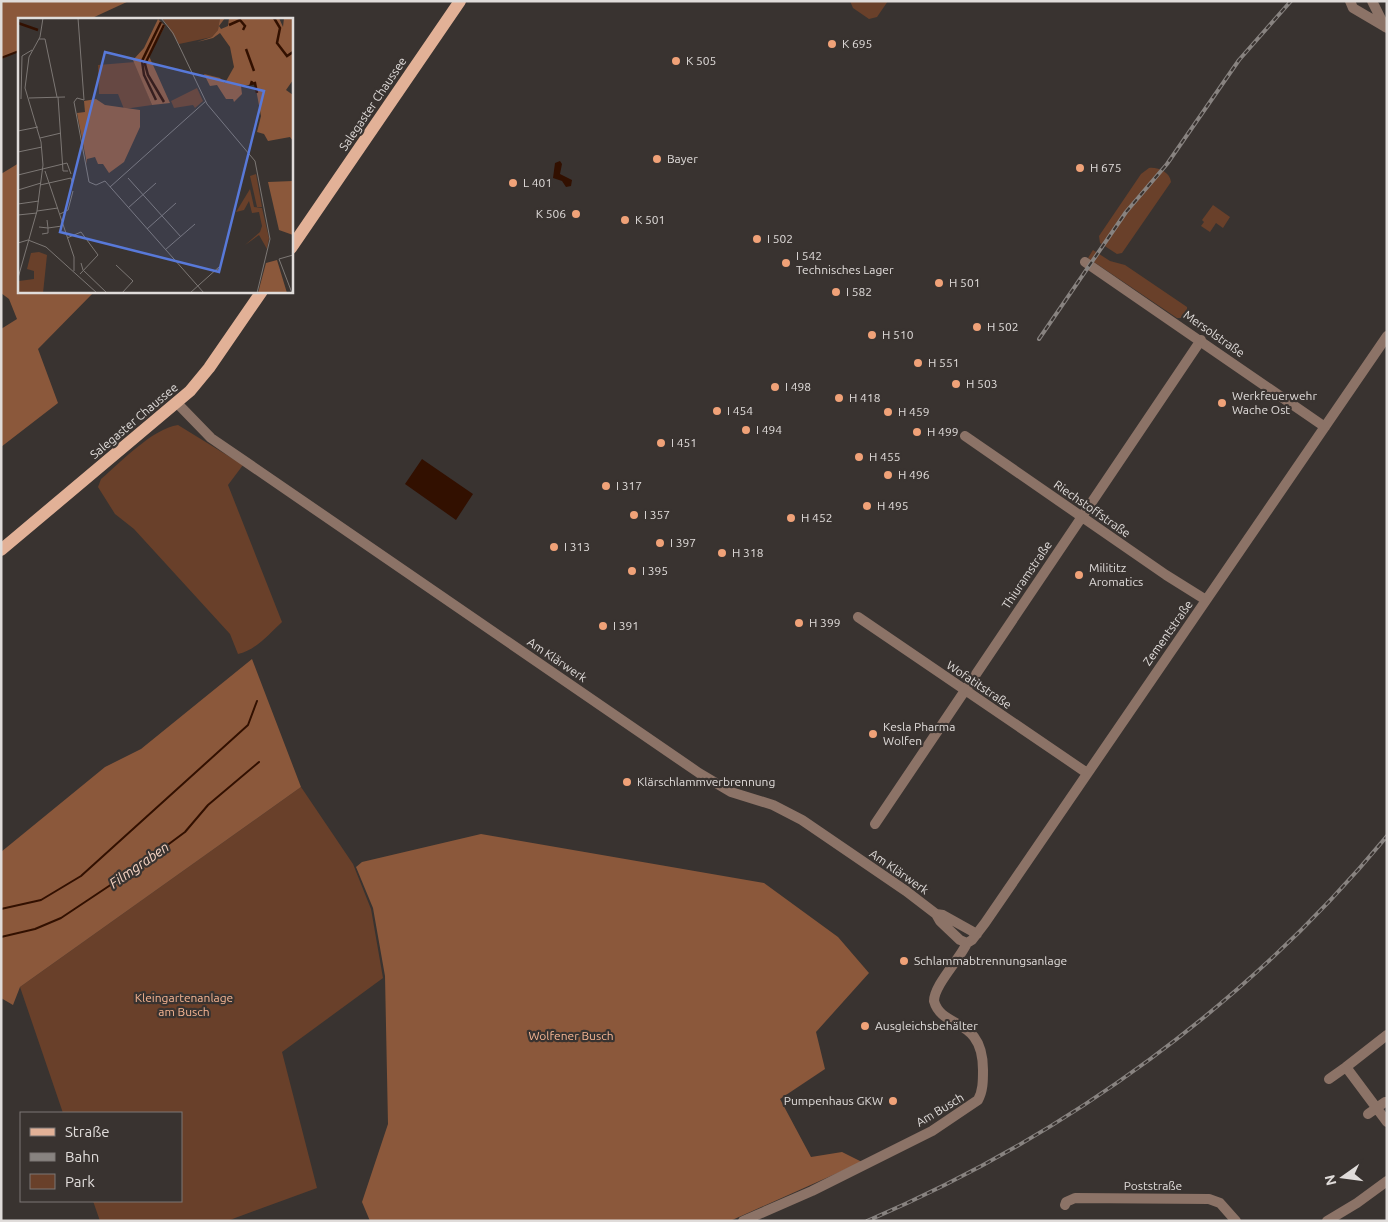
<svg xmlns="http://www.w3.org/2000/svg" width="1388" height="1222" viewBox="0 0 1388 1222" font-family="Ubuntu,sans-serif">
<rect width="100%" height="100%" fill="#393330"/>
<path fill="#69402a" d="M850 1H888L877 17 869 19 853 8Z
M1149 168C1158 167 1170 172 1171 182L1122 253 1117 254 1100 243 1099 236 1141 174Z
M1213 205 1230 217 1223 228 1216 223 1210 232 1201 226 1204 222 1202 220Z
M1093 250 1110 261 1125 265 1187 307V311L1181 318H1177L1088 258Z
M178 425 243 465 228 485 282 622C270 633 255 651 238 654L230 634 134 529 115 514 98 487 101 479C121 462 152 429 178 425Z
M301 787 353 864 371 909 383 978 282 1052 317 1188 227 1221H100L93 1201H181V1113H63L20 987Z"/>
<path fill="#8b583b" d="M1 1H129L90 19H19V51L1 59Z
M19 163V291H95L38 349 58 403 1 447V329L17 319 9 299 1 293V174Z
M252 659 301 787 20 987 13 1005 1 998V852L105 767 141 749Z
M481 834 764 883 838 937 869 973 816 1032 825 1069 780 1099 811 1157 842 1152 862 1162 730 1221H370L362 1202 388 1124 385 976 373 908 356 867 362 862Z"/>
<path fill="#321000" d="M560 161 562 164 560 174 572 180 571 186 566 187 562 181 553 178 555 163Z
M422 459 473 494 456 520 405 484Z"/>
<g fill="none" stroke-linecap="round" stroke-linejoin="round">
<path stroke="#321000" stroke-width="2" d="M1 58 19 51
M1 909 41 900 81 876 248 725 257 701
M1 937 35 929 61 918 142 864 185 832 208 805 259 762"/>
<path stroke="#8c7367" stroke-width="10" d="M1350 1 1353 8 1387 28
M1372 1 1385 27
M1085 262 1325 427
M177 403 211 438 699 773 731 792 773 805 802 820 906 891 936 914 940 921 960 940 967 943
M965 436 1166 575 1206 600
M858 617 1087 773
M875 824 1201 340
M936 914 943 915 977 934
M967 943 972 940 985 923 1387 336
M1387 1035 1346 1067 1387 1122
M1329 1079 1346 1067
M1368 1114 1385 1102
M1065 1205 1066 1202 1075 1198 1209 1199 1220 1203 1236 1221
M743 1221 812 1191 932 1131 978 1100C983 1091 983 1081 983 1070 983 1016 942 1030 934 1001 934 985 960 959 967 943
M1327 1221 1357 1203 1387 1181"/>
<path stroke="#e2b197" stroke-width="12" d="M291 248 460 1
M1 550 190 391 209 368 262 291"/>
<g stroke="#888380" stroke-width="4">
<path id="rail" d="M1039 339 1126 212 1167 164 1239 60 1291 1
M867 1221C1066 1136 1249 1003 1387 836"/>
</g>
<use href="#rail" stroke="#393330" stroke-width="2" stroke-dasharray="5.5" stroke-linecap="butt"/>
</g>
<g fill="#f0a278" stroke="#393330" stroke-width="2">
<circle cx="832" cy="44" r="5"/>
<circle cx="676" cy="61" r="5"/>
<circle cx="657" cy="159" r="5"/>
<circle cx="1080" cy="168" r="5"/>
<circle cx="513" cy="183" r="5"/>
<circle cx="576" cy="214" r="5"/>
<circle cx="625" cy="220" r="5"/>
<circle cx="757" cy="239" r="5"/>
<circle cx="786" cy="263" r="5"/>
<circle cx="939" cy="283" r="5"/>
<circle cx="836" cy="292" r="5"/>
<circle cx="977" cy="327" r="5"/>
<circle cx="872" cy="335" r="5"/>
<circle cx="918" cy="363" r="5"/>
<circle cx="956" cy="384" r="5"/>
<circle cx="775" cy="387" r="5"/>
<circle cx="839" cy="398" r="5"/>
<circle cx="1222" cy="403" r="5"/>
<circle cx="717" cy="411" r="5"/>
<circle cx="888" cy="412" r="5"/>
<circle cx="746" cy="430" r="5"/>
<circle cx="917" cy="432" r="5"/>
<circle cx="661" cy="443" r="5"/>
<circle cx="859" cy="457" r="5"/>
<circle cx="888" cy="475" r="5"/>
<circle cx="606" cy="486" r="5"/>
<circle cx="867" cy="506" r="5"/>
<circle cx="634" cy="515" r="5"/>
<circle cx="791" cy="518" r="5"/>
<circle cx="660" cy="543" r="5"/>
<circle cx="554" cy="547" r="5"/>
<circle cx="722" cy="553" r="5"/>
<circle cx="632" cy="571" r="5"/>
<circle cx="1079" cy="575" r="5"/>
<circle cx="799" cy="623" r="5"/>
<circle cx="603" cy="626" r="5"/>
<circle cx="873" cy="734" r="5"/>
<circle cx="627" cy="782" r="5"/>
<circle cx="904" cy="961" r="5"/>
<circle cx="865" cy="1026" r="5"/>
<circle cx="893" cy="1101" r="5"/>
</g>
<g text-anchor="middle" stroke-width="4.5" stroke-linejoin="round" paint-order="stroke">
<g font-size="12" fill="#e0dcda" stroke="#393330" text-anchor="start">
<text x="842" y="48">K 695</text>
<text x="686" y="65">K 505</text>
<text x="667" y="163">Bayer</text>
<text x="1090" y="172">H 675</text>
<text x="523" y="187">L 401</text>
<text x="566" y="218" text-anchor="end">K 506</text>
<text x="635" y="224">K 501</text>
<text x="767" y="243">I 502</text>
<text x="796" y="260">I 542<tspan x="796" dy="14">Technisches Lager</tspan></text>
<text x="949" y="287">H 501</text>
<text x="846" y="296">I 582</text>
<text x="987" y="331">H 502</text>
<text x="882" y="339">H 510</text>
<text x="928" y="367">H 551</text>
<text x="966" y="388">H 503</text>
<text x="785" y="391">I 498</text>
<text x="1232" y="400">Werkfeuerwehr<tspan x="1232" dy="14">Wache Ost</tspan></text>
<text x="849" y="402">H 418</text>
<text x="727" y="415">I 454</text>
<text x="898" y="416">H 459</text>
<text x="756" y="434">I 494</text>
<text x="927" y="436">H 499</text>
<text x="671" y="447">I 451</text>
<text x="869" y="461">H 455</text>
<text x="898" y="479">H 496</text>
<text x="616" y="490">I 317</text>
<text x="877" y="510">H 495</text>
<text x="644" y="519">I 357</text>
<text x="801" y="522">H 452</text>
<text x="670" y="547">I 397</text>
<text x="564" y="551">I 313</text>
<text x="732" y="557">H 318</text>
<text x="1089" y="572">Milititz<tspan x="1089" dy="14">Aromatics</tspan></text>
<text x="642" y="575">I 395</text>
<text x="809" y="627">H 399</text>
<text x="613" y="630">I 391</text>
<text x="883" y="731">Kesla Pharma<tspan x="883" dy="14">Wolfen</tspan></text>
<text x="637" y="786">Klärschlammverbrennung</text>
<text x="914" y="965">Schlammabtrennungsanlage</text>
<text x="875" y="1030">Ausgleichsbehälter</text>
<text x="883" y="1105" text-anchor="end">Pumpenhaus GKW</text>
</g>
<g font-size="12" fill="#e0dcda" stroke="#393330">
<text transform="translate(373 104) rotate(-56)" y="4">Salegaster Chaussee</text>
<text transform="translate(1214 334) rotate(35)" y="4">Mersolstraße</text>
<text transform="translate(134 421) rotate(-40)" y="4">Salegaster Chaussee</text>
<text transform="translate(1092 509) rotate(35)" y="4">Riechstoffstraße</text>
<text transform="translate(1027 575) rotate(-56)" y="4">Thiuramstraße</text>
<text transform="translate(1168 633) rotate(-55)" y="4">Zementstraße</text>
<text transform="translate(557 660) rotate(34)" y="4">Am Klärwerk</text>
<text transform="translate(979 685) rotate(34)" y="4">Wofatitstraße</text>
<text transform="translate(899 872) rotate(35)" y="4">Am Klärwerk</text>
<text transform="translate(940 1110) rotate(-31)" y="4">Am Busch</text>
<text x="1153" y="1190">Poststraße</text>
</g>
<g font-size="12" fill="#f5b593" stroke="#393330">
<text x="184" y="1002">Kleingartenanlage<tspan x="184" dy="14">am Busch</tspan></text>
<text x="571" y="1040">Wolfener Busch</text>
</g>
<g font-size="14" font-style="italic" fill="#f7d5c4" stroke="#393330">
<text transform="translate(139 865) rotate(-35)" y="5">Filmgraben</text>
</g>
</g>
<g transform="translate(18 18)">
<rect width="275" height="275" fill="#393330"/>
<path d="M144 0H202L200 12 194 19 161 26ZM117 44 134 87 106 91 100 76H81L80 47ZM179 70 185 83 177 90 175 87 156 90 153 83ZM238 156 244 189H239L232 158ZM232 171 236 189 244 190 251 220 249 231 241 217 227 227 242 214 244 208 241 194 234 195 231 183 226 192 218 194ZM21 234 29 237 25 275H0L1 263 16 261V253L9 251 13 235Z" fill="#69402a"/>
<path d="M202 0H207L201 8 203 11 210 8 211 0H261L265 9 266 0H275V62L268 72 275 77V123L272 119 250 123 246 116 239 114 243 98 237 66 223 68 224 76 216 84 215 81H208L199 67 192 68 186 56 202 60 207 65 216 49 212 29 202 15 195 20 179 24 194 19 200 12ZM140 1 147 8 131 38 152 85 134 87 115 42 126 30ZM78 81 87 87 122 92V109L106 144 91 155 85 146H80L77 139 69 141V146L59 95 67 94 66 83ZM275 163V217L261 212 250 164ZM259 242 269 275H240L248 245Z" fill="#8b583b"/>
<path fill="none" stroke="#321000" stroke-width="2.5" d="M256 0 262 10 259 25 269 38 275 34M0 5 20 12M146 7 127 46 130 57 146 84M211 7 222 2 227 8 225 12M228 31 236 53M234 63 233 66 237 65 239 75M138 82 126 57 124 43 143 4"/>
<path fill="none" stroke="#7c7774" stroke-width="1" d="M60 0 66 82 59 80 56 84 71 164 78 167 87 163 186 275M143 0 155 15 189 86 237 143 252 221 239 275M21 21H27L39 79M40 79 45 153H50M11 80 47 79M3 81 4 38 14 32M0 113 20 109M22 120 43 115M0 134 24 129M27 153 56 239V253M0 157 49 145 53 156M110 160 163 219M22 167 53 160 54 164M92 169 188 83M0 172 23 165M0 186 21 183M110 190 138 165M19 193 40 190M42 196 50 192 55 173M0 197 19 195M29 202 30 210 44 208M21 209 30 210V215L24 216M129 211 158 185M49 220 63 214 80 237 62 256M0 225 10 222 28 229 79 275M147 232 177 206M63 245 65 252 89 275M98 247 115 263 104 275M0 260 19 193 25 147 23 124 7 70 11 39 22 19 25 0M172 275 201 249 203 250 197 253M274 275 261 241 275 237"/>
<path fill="#5879d9" fill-opacity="0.15" stroke="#5879d9" stroke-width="2.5" d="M87 34 246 73 201 254 42 214Z"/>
<rect width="275" height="275" fill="none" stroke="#e0dcda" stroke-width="2.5"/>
</g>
<rect width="1388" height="1222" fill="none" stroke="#e0dcda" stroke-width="5"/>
<rect x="20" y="1112" width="162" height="90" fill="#393330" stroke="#7c7774"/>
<rect x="30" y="1128" width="25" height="8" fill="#e2b197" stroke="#7c7774"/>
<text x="65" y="1137" font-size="15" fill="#e0dcda">Straße</text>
<rect x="30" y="1153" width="25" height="8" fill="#888380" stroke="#7c7774"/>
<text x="65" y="1162" font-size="15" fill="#e0dcda">Bahn</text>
<rect x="30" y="1174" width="25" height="15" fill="#69402a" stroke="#7c7774"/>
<text x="65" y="1187" font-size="15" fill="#e0dcda">Park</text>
<g transform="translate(1343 1177) rotate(256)" stroke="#393330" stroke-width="4" paint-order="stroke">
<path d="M0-4L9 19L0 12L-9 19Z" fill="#e0dcda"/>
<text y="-8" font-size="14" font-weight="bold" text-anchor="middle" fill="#e0dcda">N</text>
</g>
</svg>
